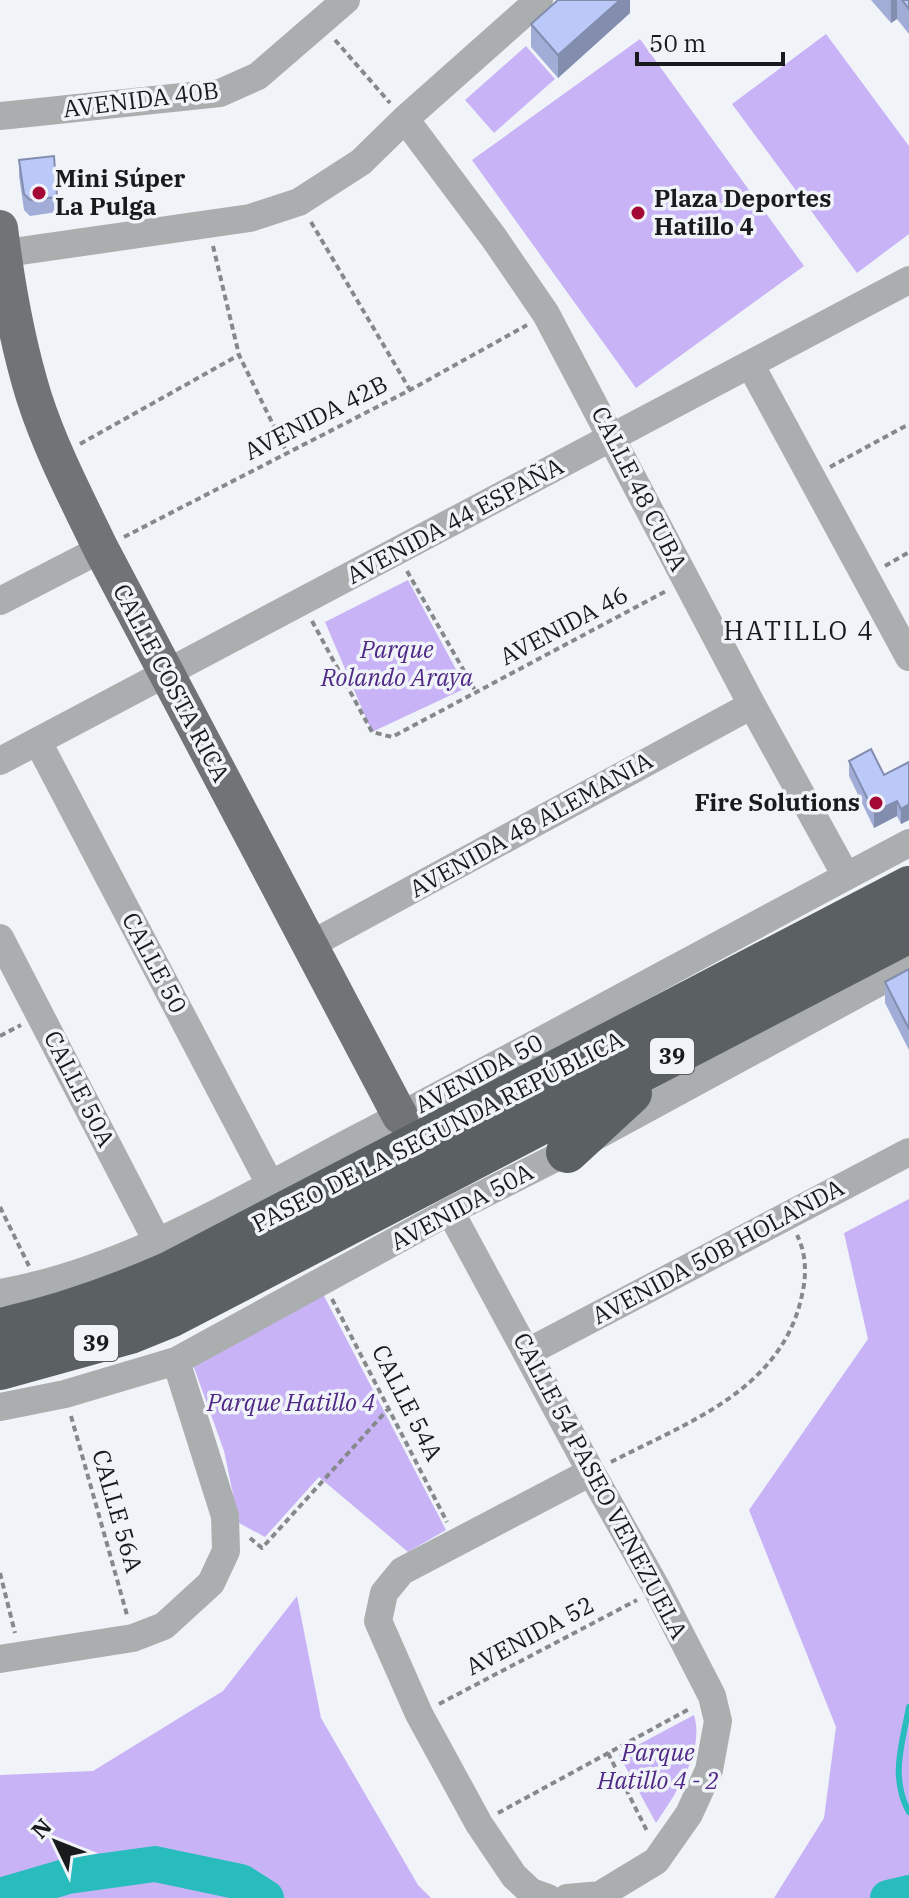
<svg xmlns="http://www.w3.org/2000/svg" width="909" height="1898" viewBox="0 0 909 1898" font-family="'IBM Plex Serif',serif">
<rect width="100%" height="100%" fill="#f0f4f8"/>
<path fill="#c8b3f7" d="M826 34 909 146V234L857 273 732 104Z
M640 39 804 266 636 388 472 160Z
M526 46 555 79 494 133 465 100Z
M408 580 466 688 372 732 325 622Z
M909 1199V1898H774L824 1818 836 1727 749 1510 868 1339 844 1233Z
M323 1294 446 1530 408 1552 319 1477 265 1537 239 1523 224 1451 192 1362Z
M297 1596 321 1718 418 1885 431 1898H0V1775L93 1771 223 1691Z
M694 1715C705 1752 676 1793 656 1823L619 1755Z"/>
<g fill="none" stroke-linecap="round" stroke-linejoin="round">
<path stroke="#29bcbd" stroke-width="6" d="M909 1707C902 1744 890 1778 909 1812"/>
<path stroke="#29bcbd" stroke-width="36" d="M0 1896 68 1876 155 1864 241 1882 266 1898
M888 1898 909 1893"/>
<path stroke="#86898c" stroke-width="4" stroke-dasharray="6 4" stroke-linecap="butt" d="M335 40 390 103
M311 222 410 390
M213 246 239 355 287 453
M80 444 239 355
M830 467 909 424
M124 537 410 390 527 325
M885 566 909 552
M407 571 476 692
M312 621 372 732 392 737 668 590
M0 1036 21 1025
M0 1207 29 1266
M332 1299 447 1522
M71 1416 127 1615
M611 1462C688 1422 782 1390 802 1295 807 1274 806 1253 797 1235
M250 1538 262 1548 389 1408
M0 1573 15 1633
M439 1704 637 1600
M608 1753 648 1833
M498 1813 691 1708"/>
<path stroke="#abaeaf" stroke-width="28" d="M0 116 220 93 258 76 346 0
M405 119 494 238 546 314 752 705 846 876
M0 254 250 218 299 202 361 162 405 119 539 0
M750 364 909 657
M0 601 101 549
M38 742 270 1184
M0 761 909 280
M0 938 157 1241
M310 945 752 705
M450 1211 591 1472 657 1589 712 1696 718 1721 709 1770 689 1814 656 1861 600 1895 567 1898
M0 1293C125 1271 242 1199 354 1140 540 1043 724 941 909 843
M528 1352 909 1152
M0 1407 65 1394 176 1361 450 1211 567 1152 909 966
M0 1659 133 1638 164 1626 211 1583 226 1551 225 1516 176 1361
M548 1898 531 1892 514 1876 479 1824 419 1714 378 1621 384 1593 402 1571 591 1472"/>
<path stroke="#707476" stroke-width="36" d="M0 228C7 285 17 342 34 397 51 450 77 499 101 549L400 1116"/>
<path stroke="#5b6062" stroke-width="42" d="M567 1152 631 1093
M0 1329C59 1316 113 1297 168 1273L909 887
M0 1369 130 1333 172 1316 909 932"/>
</g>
<path fill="#a1add6" d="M630 0V13L558 78 531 47V24Z
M871 0H909V34L897 19 891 23Z
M19 160 57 197V212L30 216 24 210 19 176Z
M849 761 884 775 909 762V820L901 824 897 816 874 828 849 776Z
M909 969V1050L885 1003V982Z"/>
<path fill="#838dae" d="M620 0H630V13L558 78V55Z
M891 0H897V19L891 23Z
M897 801V816L874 828V812Z
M909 804V820L901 824V809Z"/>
<path fill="#bbc9f9" stroke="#838dae" stroke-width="2" d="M558 0H620L558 55 531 24Z
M902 0H909V9Z
M54 156 57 197 30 200 24 194 19 160Z
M871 749 884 775 909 762V804L901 809 897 801 874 812 849 761Z
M909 969V1029L885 982Z"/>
<g fill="#a40835" stroke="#f0f4f8" stroke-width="3">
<circle cx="39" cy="193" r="8"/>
<circle cx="638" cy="213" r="8"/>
<circle cx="876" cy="803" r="8"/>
</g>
<g text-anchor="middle" stroke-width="7" stroke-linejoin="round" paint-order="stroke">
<g fill="#f0f4f8" stroke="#595b5d" stroke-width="2">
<rect x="650" y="1038" width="44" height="36" rx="6"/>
<rect x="74" y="1325" width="44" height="36" rx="6"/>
</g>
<g font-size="22" font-weight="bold" fill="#181a1b">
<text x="672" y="1064">39</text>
<text x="96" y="1351">39</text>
</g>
<g font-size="24" fill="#181a1b" stroke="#f0f4f8">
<text transform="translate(141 100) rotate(-7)" y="8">AVENIDA 40B</text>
<text transform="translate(316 418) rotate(-27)" y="8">AVENIDA 42B</text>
<text transform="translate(639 489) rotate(63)" y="8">CALLE 48 CUBA</text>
<text transform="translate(455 521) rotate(-28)" y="8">AVENIDA 44 ESPAÑA</text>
<text transform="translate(564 626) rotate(-28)" y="8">AVENIDA 46</text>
<text transform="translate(171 683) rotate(62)" y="8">CALLE COSTA RICA</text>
<text transform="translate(531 825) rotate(-29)" y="8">AVENIDA 48 ALEMANIA</text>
<text transform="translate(154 963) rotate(62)" y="8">CALLE 50</text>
<text transform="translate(479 1074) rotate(-28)" y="8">AVENIDA 50</text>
<text transform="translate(79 1089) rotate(63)" y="8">CALLE 50A</text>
<text transform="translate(438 1132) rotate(-27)" y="8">PASEO DE LA SEGUNDA REPÚBLICA</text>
<text transform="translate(462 1207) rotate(-28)" y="8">AVENIDA 50A</text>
<text transform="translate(718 1252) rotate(-28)" y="8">AVENIDA 50B HOLANDA</text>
<text transform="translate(407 1403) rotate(63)" y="8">CALLE 54A</text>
<text transform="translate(600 1486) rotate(62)" y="8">CALLE 54 PASEO VENEZUELA</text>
<text transform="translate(117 1511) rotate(74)" y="8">CALLE 56A</text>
<text transform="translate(530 1636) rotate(-28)" y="8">AVENIDA 52</text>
</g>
<g font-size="24" font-weight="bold" fill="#181a1b" stroke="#f0f4f8" text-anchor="start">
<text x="55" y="187">Mini Súper<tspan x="55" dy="28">La Pulga</tspan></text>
<text x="654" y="207">Plaza Deportes<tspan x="654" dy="28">Hatillo 4</tspan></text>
<text x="860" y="811" text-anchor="end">Fire Solutions</text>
</g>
<g font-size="24" font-style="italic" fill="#4f2985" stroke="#f0f4f8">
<text x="397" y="658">Parque<tspan x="397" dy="28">Rolando Araya</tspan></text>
<text x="291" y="1411">Parque Hatillo 4</text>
<text x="658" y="1761">Parque<tspan x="658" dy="28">Hatillo 4 - 2</tspan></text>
</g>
<g font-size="26" letter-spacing="2" fill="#181a1b" stroke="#f0f4f8">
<text x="799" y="640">HATILLO 4</text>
</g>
</g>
<g transform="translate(56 1842) rotate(313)" stroke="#f0f4f8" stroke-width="6" paint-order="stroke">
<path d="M0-6L14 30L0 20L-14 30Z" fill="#181a1b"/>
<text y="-12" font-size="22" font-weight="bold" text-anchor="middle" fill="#181a1b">N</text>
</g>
<path d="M637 52v12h146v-12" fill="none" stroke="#181a1b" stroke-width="4"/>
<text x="649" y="52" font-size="24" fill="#181a1b" stroke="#f0f4f8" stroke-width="6" paint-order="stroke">50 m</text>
</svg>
